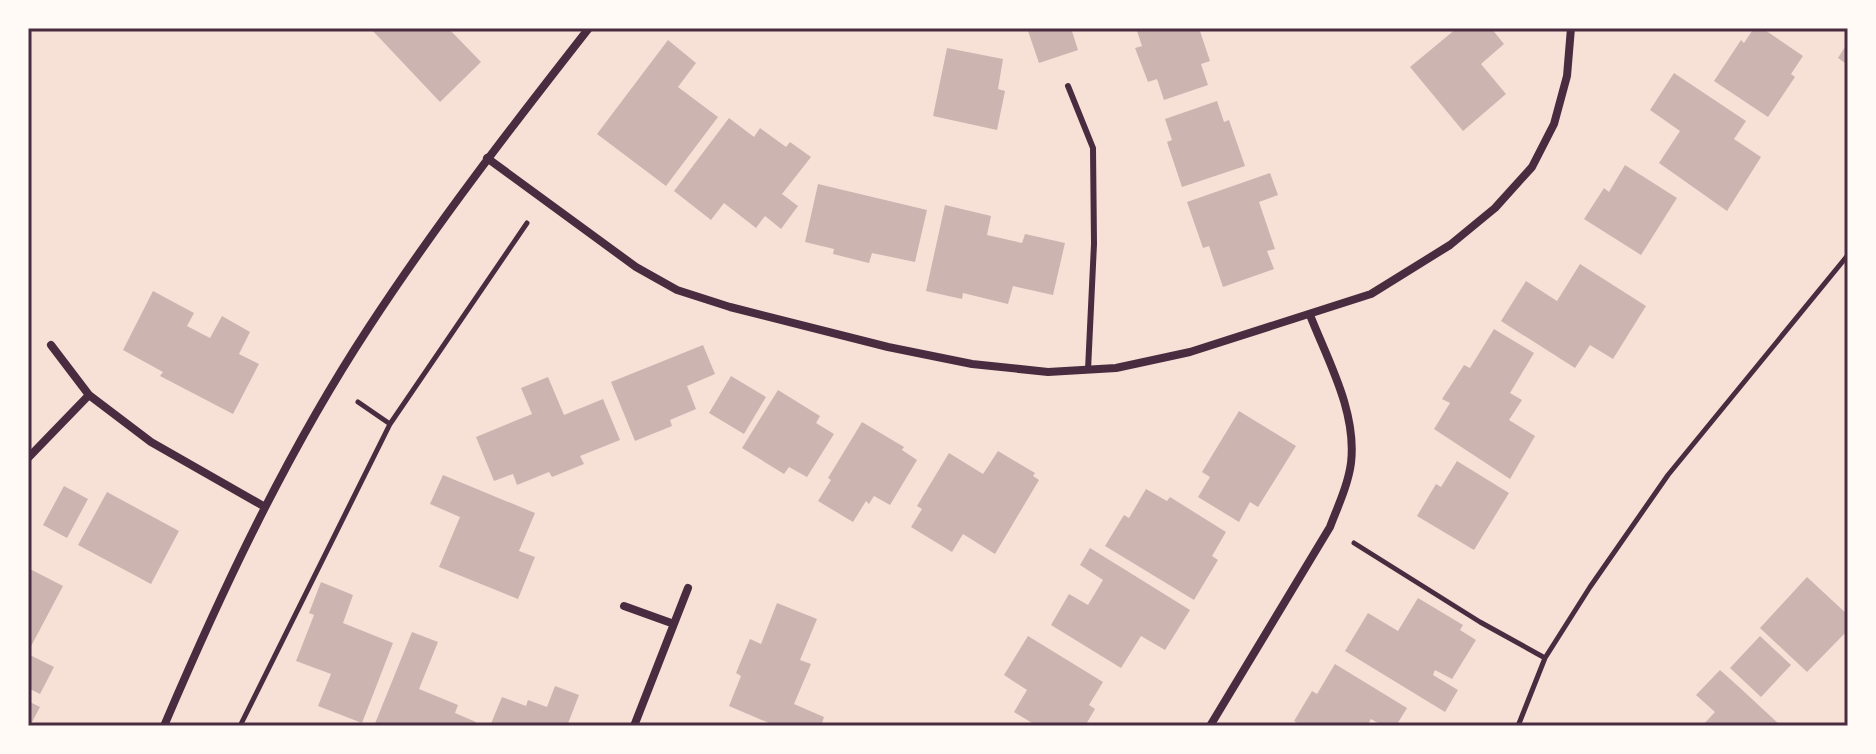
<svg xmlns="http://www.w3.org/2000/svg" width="1876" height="754" viewBox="0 0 1876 754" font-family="Mulish,sans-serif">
<rect width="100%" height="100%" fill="#f7e1d7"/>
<path fill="#ccb4b1" d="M374 28H448L481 62 440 102 372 30Z
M1027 28H1071L1078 50 1039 63Z
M1136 28H1199L1210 61 1201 64 1208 85 1164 100 1157 79 1148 82 1135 48 1142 46Z
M1457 28H1491L1504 44 1481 64 1506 94 1463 131 1410 67Z
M1754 28H1762L1803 56 1791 74 1795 77 1768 117 1714 81 1741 40 1744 43Z
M668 40 696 63 678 87 718 117 666 186 597 134Z
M1848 42V65L1838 58Z
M947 48 1003 59 998 89 1005 91 997 130 933 116Z
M1674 73 1746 121 1734 139 1761 157 1727 211 1659 163 1680 131 1650 110Z
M1217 101 1224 122 1229 120 1245 166 1182 187 1167 142 1172 140 1165 119Z
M729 118 754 137 760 128 786 147 790 142 811 157 782 194 798 206 781 229 765 216 756 228 724 203 711 220 674 191Z
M1625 165 1677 198 1641 255 1584 219 1604 188 1609 192Z
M1270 173 1278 195 1259 202 1275 249 1267 251 1274 269 1223 287 1209 246 1203 248 1187 202Z
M818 184 927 210 915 262 872 253 869 263 833 254 834 249 805 242Z
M945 205 991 216 987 235 1022 243 1025 234 1065 243 1053 295 1013 286 1008 304 963 293 962 299 926 291Z
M1580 264 1646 306 1613 359 1590 345 1575 368 1501 321 1526 281 1557 301Z
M153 291 194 313 187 326 210 338 222 316 250 332 239 354 259 364 233 414 160 376 163 372 123 350Z
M1494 329 1534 353 1510 393 1522 400 1509 420 1535 436 1510 479 1434 429 1450 403 1442 399 1464 365 1470 368Z
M703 345 715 374 687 386 696 409 670 420 672 426 635 441 611 382Z
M731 376 766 397 744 434 709 413Z
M548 377 564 415 603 399 620 440 580 456 584 464 552 477 549 472 517 485 513 474 494 481 476 437 532 414 521 388Z
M778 390 820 416 816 423 834 434 807 477 789 467 784 474 742 448Z
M1239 411 1296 446 1258 507 1250 502 1239 522 1198 497 1210 477 1202 472Z
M862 422 904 447 902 450 917 460 890 505 874 496 869 504 866 501 853 522 818 501 831 480 828 478Z
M998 451 1035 473 1033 476 1039 480 995 554 963 534 952 552 911 527 922 509 917 506 949 453 983 474Z
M1457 461 1509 493 1474 550 1417 516 1436 484 1441 487Z
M443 475 535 513 519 551 535 557 518 599 439 567 460 517 430 504Z
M64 486 88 499 67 538 43 525Z
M1146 489 1167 501 1170 497 1226 532 1212 556 1218 560 1194 600 1105 546 1124 515 1129 518Z
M107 492 179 531 151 584 78 545Z
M1090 548 1190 610 1165 650 1141 636 1121 668 1051 625 1069 594 1088 605 1103 580 1080 565Z
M28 568 63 586 28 652Z
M1807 577 1848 615V630L1807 672 1760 628Z
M321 582 353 595 343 623 393 643 362 723 318 706 331 674 296 661 314 615 309 613Z
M1418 598 1463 625 1460 630 1476 640 1452 679 1435 670 1433 675 1458 690 1445 712 1345 651 1368 613 1398 631Z
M777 603 817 619 800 660 811 664 794 704 824 717 821 726H776L729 706 741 676 736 673 750 639 761 644Z
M412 632 438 642 419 689 458 705 455 713 476 722 474 726H374Z
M1028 636 1103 682 1089 705 1095 709 1085 726H1037L1014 712 1027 690 1004 675Z
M1760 636 1791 665 1761 697 1730 668Z
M28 654 54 667 40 694 28 688Z
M1335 664 1407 708 1396 726H1383L1371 719 1367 726H1297L1299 724 1294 721 1312 691 1317 694Z
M1720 670 1739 687 1781 726H1702L1715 712 1696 695Z
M555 686 579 695 567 726H490L502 697 526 706 528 700 547 707Z
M28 701 40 707 30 726H28Z"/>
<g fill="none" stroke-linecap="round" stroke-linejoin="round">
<path stroke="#4a2c40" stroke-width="5" d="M358 402 390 424
M1354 543 1480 622 1545 658
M240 726 390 424 527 223
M1518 726 1545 658 1590 587 1668 475 1848 255"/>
<path stroke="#4a2c40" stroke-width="6" d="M1068 86 1093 148 1094 244 1088 370"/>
<path stroke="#4a2c40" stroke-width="8" d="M487 158 636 267 677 290 730 307 888 347 972 364 1048 372 1116 368 1190 352 1371 294 1450 245 1495 208 1532 167 1554 124 1567 76 1571 28
M51 345 89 395 151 442 265 507
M28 458 89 395
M624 606 674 624
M164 726C223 588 287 452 369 327 437 223 513 125 589 28
M634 726 688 588
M1210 726 1330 527C1338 506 1348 485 1351 463 1357 412 1328 361 1310 315"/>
</g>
<rect width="1876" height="754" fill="none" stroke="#fffaf5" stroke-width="60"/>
<rect x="30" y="30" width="1816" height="694" fill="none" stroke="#4a2c40" stroke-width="3"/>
</svg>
